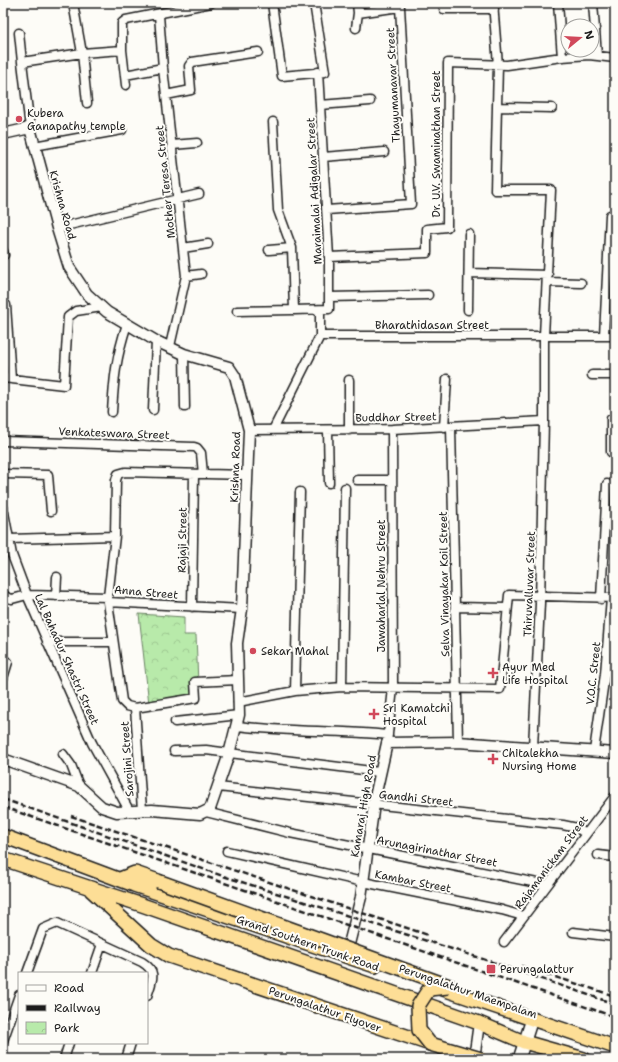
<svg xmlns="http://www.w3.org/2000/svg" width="618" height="1062" viewBox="0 0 618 1062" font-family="'Shantell Sans',sans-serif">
<defs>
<pattern id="park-crowns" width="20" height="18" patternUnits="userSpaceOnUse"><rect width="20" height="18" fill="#b8eaaa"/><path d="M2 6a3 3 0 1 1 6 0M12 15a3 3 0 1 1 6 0" fill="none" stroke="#9ec892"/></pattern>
</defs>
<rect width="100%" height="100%" fill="#fdfcf7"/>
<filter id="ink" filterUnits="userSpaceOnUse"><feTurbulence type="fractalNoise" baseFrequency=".025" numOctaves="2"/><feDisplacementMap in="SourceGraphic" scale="8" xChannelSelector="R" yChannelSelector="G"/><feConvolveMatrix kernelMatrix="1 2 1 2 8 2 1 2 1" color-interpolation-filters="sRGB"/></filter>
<g filter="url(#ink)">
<path fill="url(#park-crowns)" stroke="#6a8363" d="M139 614 184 617V635H196L198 684 192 700 149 704Z"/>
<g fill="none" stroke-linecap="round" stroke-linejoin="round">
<g stroke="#1c1c1c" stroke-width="11">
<path id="minor" d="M272 3 282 76 325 72 314 3
M493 3 498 65 495 190H551L544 336V421L540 603 533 747
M558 3 562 57
M593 3 597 56
M444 9H494
M159 15 163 68 186 276 170 346
M356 28 358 13 357 3
M19 33 22 62
M125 75 163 68
M126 85 122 50V23L126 20 211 3
M166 95 191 90 189 66 192 62 258 52
M87 103 82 53 122 50
M320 105 370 101
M497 107 552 108
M273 122 278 210 292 248 294 310 329 309V257L318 72
M30 128 22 62 82 53 73 3
M172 145 197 143
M34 146 122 130
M323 157 384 152
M327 210 411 204 400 7 358 13
M57 228 199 194
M183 248 208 244
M269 250 292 248
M3 251 4 255
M329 257 427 253V229L447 227 448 63 507 65 562 57 589 55 615 58
M470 273 548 275
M186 276 201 274
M547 282 581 283
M329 297 428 295
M6 305 11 379
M468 310 469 234
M237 311 294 310
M320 336H615
M604 336 610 215H615
M184 354 185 407
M592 375H615
M3 378 64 385 68 317 76 311 102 307
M349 380V430
M153 410 156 341
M112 412C114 377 116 358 127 324
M611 419V452H615
M444 427 447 379
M451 427 458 742
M249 430 392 429 544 421
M273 430 320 336V310
M328 430 329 483
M3 441 194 447 197 448 201 453 203 474
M3 474 48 475 51 511
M357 480H392
M3 507 12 555 27 595 92 743 130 812
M9 539 115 536
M3 594 8 598 12 599 27 595 108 597V602L242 609
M56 596 57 577
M108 597 115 536 116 480 118 474 125 472 247 475
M601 599 607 484
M108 602 122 701 127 706 135 708 196 698 195 682 238 680
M192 607 194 474
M455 607 507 608
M47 642H113
M3 678 8 662
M342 687 345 488
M295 691 300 492
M238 702 295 691 342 687 500 689 509 595 615 598
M135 708 142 810
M175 722 239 715
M237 726C287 732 337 730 388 735
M387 743 393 688 392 429
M174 751 206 750 379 772
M594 751 605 674 611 598
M63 754 71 765 79 786
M218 787 563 825 577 828 586 834
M206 812 290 833 547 885
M227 851 363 882 502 910 523 916
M598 855 615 857
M573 932 615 937
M504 942 615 796
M27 973 43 929 57 923 142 962C158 972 152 980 147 996
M92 973 102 944
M3 1041 19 995
M64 1059 69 1043
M126 1059 131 1043"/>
</g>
<g stroke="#1c1c1c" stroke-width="13">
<path id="tertiary" d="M3 134 30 128 57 228 69 267 87 294 107 312 156 341 184 354 229 367 235 376 249 430 242 609 237 643 239 715 229 754 210 809 200 814 152 810 117 812 102 807 79 786 3 759
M346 956 361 897 375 797 387 743 458 742 615 753
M474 1059 479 1023"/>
</g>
<g stroke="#1c1c1c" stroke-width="14">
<path id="secondary" d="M519 1059 532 1019"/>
</g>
<g stroke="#1c1c1c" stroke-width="16">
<path id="trunk" d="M3 836 134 885 375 966
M3 859 142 905 479 1023 524 1042 584 1059
M120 879 135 873 158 881
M91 890 151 945 169 956 430 1044
M437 987 615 1047"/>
</g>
<use href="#minor" stroke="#fdfcf7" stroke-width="8"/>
<use href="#tertiary" stroke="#fdfcf7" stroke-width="10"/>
<use href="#secondary" stroke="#fdfcf7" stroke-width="11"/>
<use href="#trunk" stroke="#fdde96" stroke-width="13"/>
<path stroke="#1c1c1c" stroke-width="2.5" stroke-dasharray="6 3" stroke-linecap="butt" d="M3 799 223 876 477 957 615 1004
M3 807 615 1017
M71 816 428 935
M521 966 615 996"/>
<g stroke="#1c1c1c" stroke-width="16" stroke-linecap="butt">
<path id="trunk-bridge" d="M158 881 452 987
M448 987 429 989 418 1006 419 1030 430 1044 481 1059"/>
</g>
<use href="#trunk-bridge" stroke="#fdde96" stroke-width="13"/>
</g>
</g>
<g fill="#d1495b" stroke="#fdfcf7" stroke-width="1.5">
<circle cx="19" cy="119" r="4"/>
<circle cx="253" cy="651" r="4"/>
<path d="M491 667h4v4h4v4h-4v4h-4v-4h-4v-4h4z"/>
<path d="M372 708h4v4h4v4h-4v4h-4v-4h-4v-4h4z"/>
<path d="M491 753h4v4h4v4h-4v4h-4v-4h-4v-4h4z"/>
<rect x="486" y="964" width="10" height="10" rx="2"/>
</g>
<g text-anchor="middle" stroke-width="4" stroke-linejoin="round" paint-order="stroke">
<g font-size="11" fill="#1c1c1c" stroke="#fdfcf7">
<text transform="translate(393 85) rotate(-93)" y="4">Thayumanavar Street</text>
<text transform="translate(436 144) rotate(-90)" y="4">Dr. U.V. Swaminathan Street</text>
<text transform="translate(165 182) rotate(-96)" y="4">Mother Teresa Street</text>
<text transform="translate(314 191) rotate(-93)" y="4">Maraimalai Adigalar Street</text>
<text transform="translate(63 205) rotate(74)" y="4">Krishna Road</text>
<text x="432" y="329">Bharathidasan Street</text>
<text transform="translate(396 417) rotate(-1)" y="4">Buddhar Street</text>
<text transform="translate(114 433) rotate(2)" y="4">Venkateswara Street</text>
<text transform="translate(235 467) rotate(-88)" y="4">Krishna Road</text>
<text transform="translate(182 540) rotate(-89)" y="4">Rajaji Street</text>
<text transform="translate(444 584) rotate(-91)" y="4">Selva Vinayakar Koil Street</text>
<text transform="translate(529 584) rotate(-88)" y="4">Thiruvalluvar Street</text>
<text transform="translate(381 586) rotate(-90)" y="4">Jawaharlal Nehru Street</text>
<text transform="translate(146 592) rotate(5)" y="4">Anna Street</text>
<text transform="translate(67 659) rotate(66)" y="4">Lal Bahadur Shastri Street</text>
<text transform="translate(593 673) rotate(-84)" y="4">V.O.C. Street</text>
<text transform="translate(127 759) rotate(-94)" y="4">Sarojini Street</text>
<text transform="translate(416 798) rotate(6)" y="4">Gandhi Street</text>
<text transform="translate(363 806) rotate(-80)" y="4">Kamaraj High Road</text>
<text transform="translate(437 851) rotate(11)" y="4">Arunagirinathar Street</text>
<text transform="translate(551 862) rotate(-53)" y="4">Rajamanickam Street</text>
<text transform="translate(413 881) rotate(11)" y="4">Kambar Street</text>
<text transform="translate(308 943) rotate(19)" y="4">Grand Southern Trunk Road</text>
<text transform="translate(468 991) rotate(19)" y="4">Perungalathur Maempalam</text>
<text transform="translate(325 1009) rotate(19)" y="4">Perungalathur Flyover</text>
</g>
<g font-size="11" fill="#1c1c1c" stroke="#fdfcf7" text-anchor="start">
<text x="27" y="117">Kubera<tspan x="27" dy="13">Ganapathy temple</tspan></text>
<text x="261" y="655">Sekar Mahal</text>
<text x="502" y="671">Ayur Med<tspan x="502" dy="13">Life Hospital</tspan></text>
<text x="383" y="712">Sri Kamatchi<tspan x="383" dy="13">Hospital</tspan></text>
<text x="502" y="757">Chitalekha<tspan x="502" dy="13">Nursing Home</tspan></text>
<text x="500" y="973">Perungalattur</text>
</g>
</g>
<rect width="618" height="1062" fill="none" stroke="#fdfcf7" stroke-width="16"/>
<rect x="8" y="8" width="602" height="1046" fill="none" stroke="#1c1c1c" stroke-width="1.5" filter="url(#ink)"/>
<rect x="18" y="972" width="130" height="72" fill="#fdfcf7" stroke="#a3a29f"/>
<rect x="26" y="985" width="20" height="6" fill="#fdfcf7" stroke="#a3a29f"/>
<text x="54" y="992" font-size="12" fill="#1c1c1c">Road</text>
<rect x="26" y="1005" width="20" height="6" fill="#1c1c1c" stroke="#a3a29f"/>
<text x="54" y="1012" font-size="12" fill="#1c1c1c">Railway</text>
<rect x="26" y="1022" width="20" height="12" fill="url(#park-crowns)" stroke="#a3a29f"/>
<text x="54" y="1032" font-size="12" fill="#1c1c1c">Park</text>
<g transform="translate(580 38) rotate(72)"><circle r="19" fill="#fdfcf7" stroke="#a3a29f"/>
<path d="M0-3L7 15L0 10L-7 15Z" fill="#d1495b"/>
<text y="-6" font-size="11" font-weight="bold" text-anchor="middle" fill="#1c1c1c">N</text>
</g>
</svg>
